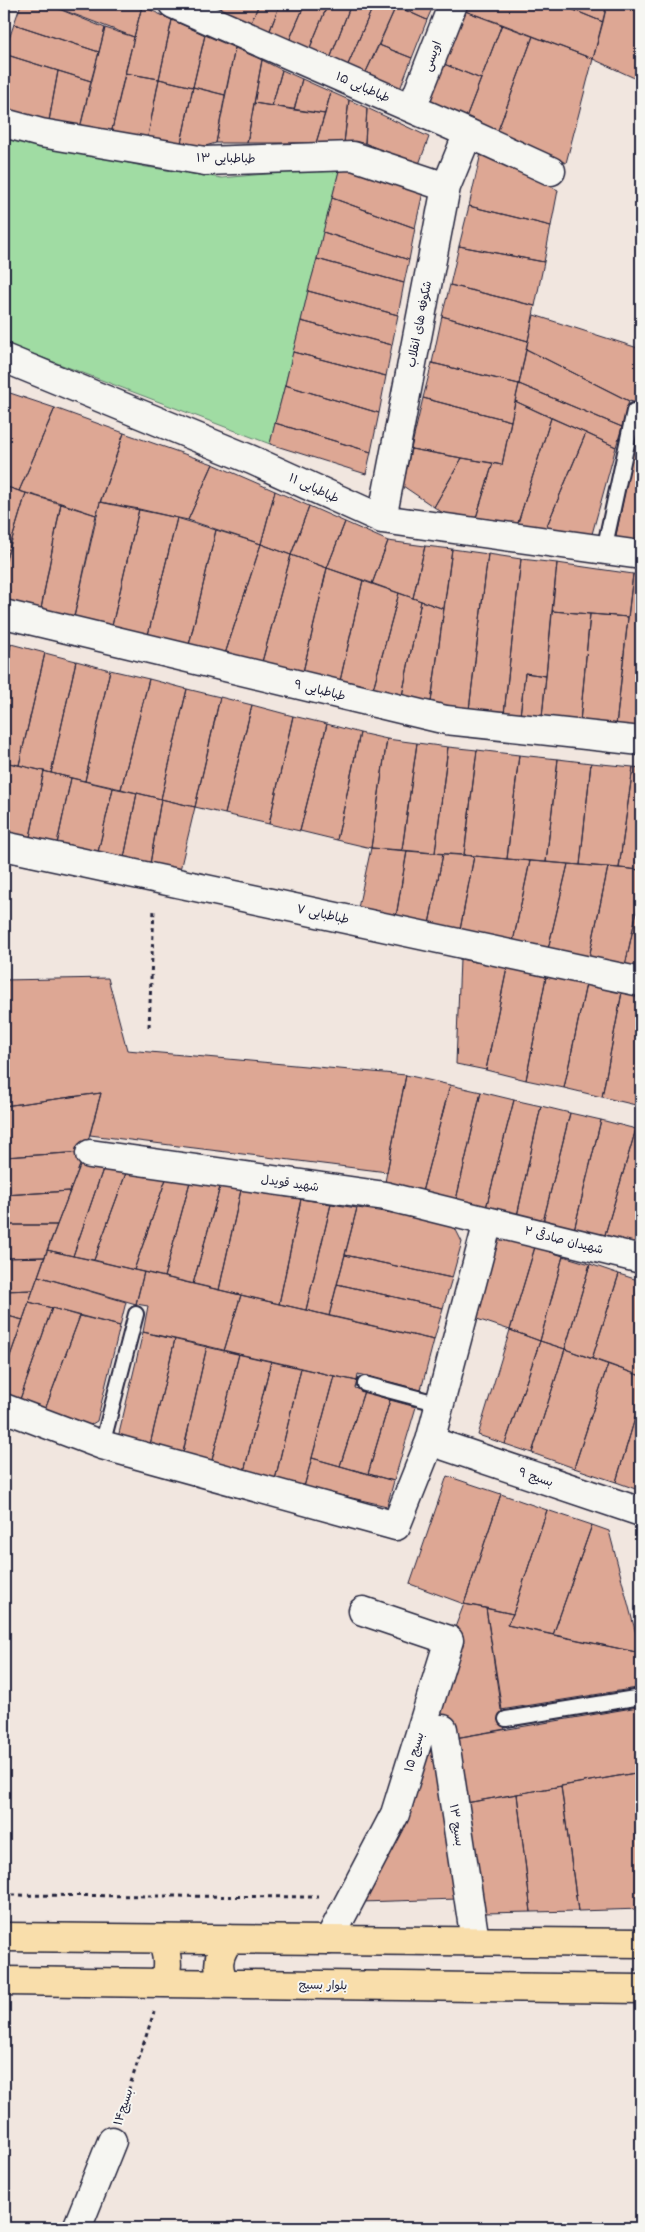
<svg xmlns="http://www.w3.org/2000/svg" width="645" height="2232" viewBox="0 0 645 2232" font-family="'Playpen Sans','Playpen Sans Arabic',sans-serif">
<rect width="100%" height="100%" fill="#f1e6df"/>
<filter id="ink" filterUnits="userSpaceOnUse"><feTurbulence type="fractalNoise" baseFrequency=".02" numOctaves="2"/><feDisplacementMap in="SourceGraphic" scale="10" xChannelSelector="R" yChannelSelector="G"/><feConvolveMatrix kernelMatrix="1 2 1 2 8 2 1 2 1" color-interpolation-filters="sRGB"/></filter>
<g filter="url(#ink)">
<path fill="#a0dca3" stroke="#617f6f" d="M18 137 146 167 222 178 340 167 270 444 4 343V138Z"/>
<path fill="#dda794" stroke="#22223b" d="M21 4H47L105 28 99 52 14 24Z
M47 4H137L142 6 134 37Z
M216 4H259L250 25 213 9Z
M259 4H280L269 33 250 25Z
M280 4H305L289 41 269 33Z
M305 4H328L309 50 289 41Z
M328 4H351L330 59 309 50Z
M351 4H374L347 67 330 59Z
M374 4H397L365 74 347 67Z
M397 4H434L427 20 396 6Z
M468 4H559L603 22 593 59 465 11Z
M559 4H607L603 22Z
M607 4H641V81L593 59Z
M142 6 172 20 159 79 125 73Z
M396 6 427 20 412 58 379 45Z
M465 11 502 24 481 79 444 64Z
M172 20 205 35 193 87 159 79Z
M14 24 99 52 91 81 4 54Z
M502 24 533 36 497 133 465 120Z
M105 28 134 37 111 134 80 128Z
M205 35 235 48 225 95 193 87Z
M533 36 593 59 566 163 497 133Z
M379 45 412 58 400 89 365 74Z
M235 48 262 60 247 143H216Z
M4 54 58 71 49 121 4 112Z
M262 60 282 70 272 106 254 103Z
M444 64 481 79 465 120 428 104Z
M282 70 302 79 294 110 272 106Z
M58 71 91 81 80 128 49 121Z
M125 73 159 79 147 141 111 134Z
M159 79 193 87 180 148 147 141Z
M302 79 331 92 325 114 294 110Z
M193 87 225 95 216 143 191 150 180 148Z
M331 92 349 100 344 143H316Z
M349 100 367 108 365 143H344Z
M254 103 325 114 316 143H247Z
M367 108 429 137 418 167 365 143Z
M481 153 558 190 551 226 469 206Z
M340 167 423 192 415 228 332 198Z
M332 198 415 228 409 260 323 232Z
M469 206 551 226 544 262 459 246Z
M323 232 409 260 404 283 317 259Z
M459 246 544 262 535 306 450 285Z
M317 259 404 283 398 315 308 291Z
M450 285 535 306 528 341 442 316Z
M308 291 398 315 392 345 301 321Z
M534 315 641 349V394L638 403 629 401 526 349Z
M442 316 528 341 519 384 432 363Z
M301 321 392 345 386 376 293 352Z
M526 349 629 401 622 427 519 384Z
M293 352 386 376 379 413 285 385Z
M432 363 519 384 511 421 423 398Z
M519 384 622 427 616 447 515 401Z
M285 385 379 413 371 452 275 423Z
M4 391 55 408 19 491 4 486Z
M423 398 511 421 502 465 411 449Z
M515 401 551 418 517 526 475 521 493 463 502 465Z
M55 408 124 433 96 515 19 491Z
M640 417 641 418V543L615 540Z
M551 418 586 433 546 528 517 526Z
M275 423 371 452 366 474 270 444Z
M124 433 213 464 188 520 100 502Z
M586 433 616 447 592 534 546 528Z
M411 449 462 458 434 507 403 486Z
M462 458 493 463 475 521 452 519 434 507Z
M213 464 275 491 261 544 188 520Z
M4 486 26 493 4 566Z
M275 491 309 506 291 555 261 544Z
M26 493 61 503 41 609 4 600V566Z
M100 502 139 509 112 626 74 617Z
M61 503 96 515 74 617 41 609Z
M309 506 345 522 327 568 291 555Z
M139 509 177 518 148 635 112 626Z
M177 518 216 530 189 645 148 635Z
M345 522 388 541 372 584 327 568Z
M216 530 261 544 225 654 189 645Z
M388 541 425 546 413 598 372 584Z
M261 544 291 555 262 662 225 654Z
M425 546 452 549 444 609 413 598Z
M452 549 488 554 469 710 431 702Z
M488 554 521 559 504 714 469 710Z
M291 555 327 568 303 672 262 662Z
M521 559 557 563 546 676 525 673 520 716 504 714Z
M557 563 633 574 628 617 552 611Z
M327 568 363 580 340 681 303 672Z
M633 574 641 575V729L616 726Z
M363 580 399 593 373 689 340 681Z
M399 593 421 601 402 696 373 689Z
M421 601 444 609 431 702 402 696Z
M552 611 590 614 580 722 542 718Z
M590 614 628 617 616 726 580 722Z
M4 642 11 644 4 676Z
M11 644 45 653 19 765 4 762V676Z
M45 653 76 661 51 773 19 765Z
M76 661 110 670 85 781 51 773Z
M110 670 149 679 121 789 85 781Z
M525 673 546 676 542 718 520 716Z
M149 679 187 689 161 799 121 789Z
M187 689 220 697 195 807 161 799Z
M220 697 252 705 225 814 195 807Z
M252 705 293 716 269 824 225 814Z
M293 716 327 724 300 831 269 824Z
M327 724 360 733 337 840 300 831Z
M360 733 387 739 371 848 337 840Z
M387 739 417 743 402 850 371 848Z
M417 743 448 747 435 853 402 850Z
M448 747 477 750 464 855 435 853Z
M477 750 519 755 507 859 464 855Z
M519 755 558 759 546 862 507 859Z
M558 759 591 763 580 865 546 862Z
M4 762 44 771 30 837 4 832Z
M591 763 633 767 619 868 580 865Z
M633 767 641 768V870L619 868Z
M44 771 71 778 57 844 30 837Z
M71 778 113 788 98 852 57 844Z
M113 788 137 793 124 858 98 852Z
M137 793 161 799 150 864 124 858Z
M161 799 195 807 180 870 150 864Z
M371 848 407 851 396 917 358 908Z
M407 851 443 854 429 924 396 917Z
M443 854 474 856 460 930 429 924Z
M474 856 530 861 513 942 460 930Z
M530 861 568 864 548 949 513 942Z
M568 864 608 867 589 958 548 949Z
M608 867 641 870V892L625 966 589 958Z
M641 892V969L625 966Z
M460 959 507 968 486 1070 456 1064Z
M507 968 546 977 526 1080 486 1070Z
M546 977 586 984 564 1088 526 1080Z
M108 978 127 1050 406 1075 387 1172 90 1135 101 1093 4 1106V980Z
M586 984 622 992 602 1097 564 1088Z
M622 992 641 996 640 1106 602 1097Z
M406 1075 450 1085 422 1192 385 1182Z
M450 1085 481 1092 456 1200 422 1192Z
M481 1092 514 1100 486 1208 456 1200Z
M101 1093 85 1152 4 1157V1106Z
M514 1100 541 1106 517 1216 486 1208Z
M541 1106 570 1113 543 1222 517 1216Z
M570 1113 601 1120 574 1230 543 1222Z
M601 1120 636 1129 604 1238 574 1230Z
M636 1129 641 1130V1248L604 1238Z
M85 1152 70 1191 4 1195V1157Z
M80 1166 103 1169 73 1256 47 1250Z
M103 1169 126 1173 94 1260 73 1256Z
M126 1173 166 1179 134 1270 94 1260Z
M166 1179 190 1182 164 1277 134 1270Z
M190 1182 220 1187 193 1284 164 1277Z
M220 1187 241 1190 219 1290 193 1284Z
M241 1190 301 1199 279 1304 219 1290Z
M70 1191 57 1225H4V1195Z
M301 1199 331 1204 306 1310 279 1304Z
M331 1204 357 1208 329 1316 306 1310Z
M357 1208 442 1220 455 1228 462 1242 452 1278 345 1255Z
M4 1225H57L45 1257 4 1258Z
M499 1235 535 1247 510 1330 477 1319Z
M535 1247 563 1256 540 1341 510 1330Z
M47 1250 144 1272 136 1304 38 1276Z
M345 1255 452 1278 443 1308 337 1284Z
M563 1256 590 1264 565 1349 540 1341Z
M45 1257 33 1290 4 1291V1258Z
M590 1264 619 1274 592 1359 565 1349Z
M144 1272 241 1295 224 1351 143 1332 148 1306 136 1304Z
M619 1274 641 1281V1376L592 1359Z
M38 1276 126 1302 120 1326 29 1302Z
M337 1284 443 1308 434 1340 329 1316Z
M33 1290 23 1320 4 1315V1291Z
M241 1295 434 1340 421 1390 358 1374 357 1381 224 1351Z
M29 1302 52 1308 18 1405 4 1400V1373Z
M52 1308 80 1316 43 1415 18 1405Z
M4 1315 23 1320 4 1373Z
M80 1316 120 1326 97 1421 82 1430 43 1415Z
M510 1330 540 1341 505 1444 478 1435Z
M143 1332 175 1339 149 1449 117 1442Z
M175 1339 207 1346 182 1457 149 1449Z
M540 1341 565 1349 532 1453 505 1444Z
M207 1346 239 1354 211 1464 182 1457Z
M565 1349 608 1364 574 1468 532 1453Z
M239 1354 271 1361 244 1472 211 1464Z
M271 1361 301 1368 275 1480 244 1472Z
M608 1364 641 1376V1398L616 1482 574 1468Z
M301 1368 334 1376 304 1487 275 1480Z
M334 1376 357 1381 355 1388 364 1391 340 1466 312 1458Z
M364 1391 390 1400 368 1474 340 1466Z
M641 1398V1491L616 1482Z
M390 1400 416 1407 394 1481 368 1474Z
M312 1458 394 1481 387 1506 304 1487Z
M447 1476 501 1494 464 1604 410 1584Z
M501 1494 547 1510 513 1614 464 1604Z
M547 1510 592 1525 553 1635 507 1625 513 1614Z
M592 1525 609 1531 641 1653 553 1635Z
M464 1604 486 1608 505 1729 455 1738 429 1722 454 1630Z
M486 1608 513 1614 507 1625 641 1653V1683L637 1688 501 1710Z
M638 1707 641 1709V1772L466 1803 455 1738Z
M424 1745H437L457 1899 361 1902Z
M641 1772V1909L578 1911 561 1786Z
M561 1786 578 1911 531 1912 517 1794Z
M517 1794 531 1912 484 1913 466 1803Z"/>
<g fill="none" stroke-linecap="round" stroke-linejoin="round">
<g stroke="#22223b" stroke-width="18">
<path id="service" d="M604 550 634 411
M365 1384 440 1404
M102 1445 136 1314
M506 1719 641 1697"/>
</g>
<g stroke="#22223b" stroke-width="31">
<path id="minor" d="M173 4 468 133 551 171
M412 108 453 4
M4 123 41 133 205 161 353 156 446 187
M4 358 252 460 382 519 641 555
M382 519 446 187 468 133
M4 614 446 720 641 741
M4 846 641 982
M90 1154 385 1196 641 1259
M4 1408 102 1445 396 1526 430 1441 488 1222
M430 1441 641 1512
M421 1730 443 1729 475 1941
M329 1940 395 1814 449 1640 363 1611
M77 2228 112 2141"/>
</g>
<g stroke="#22223b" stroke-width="31">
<path id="primary" d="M4 1937 641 1943
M161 1939C168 1954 169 1967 164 1983
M4 1981 641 1989
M226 1984C215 1968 218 1954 230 1939"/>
</g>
<path stroke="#22223b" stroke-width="3" stroke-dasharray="4 4" stroke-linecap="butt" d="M149 1027 154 909
M4 1895 318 1897
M121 2113 154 2012"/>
<use href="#service" stroke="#f6f6f2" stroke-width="14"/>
<use href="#minor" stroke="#f6f6f2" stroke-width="28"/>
<use href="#primary" stroke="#f9deab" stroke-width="28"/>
</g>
</g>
<g text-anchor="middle" stroke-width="4" stroke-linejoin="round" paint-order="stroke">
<g font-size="12" fill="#22223b" stroke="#f6f6f2">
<text transform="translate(432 56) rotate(-69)" y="4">اویسی</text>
<text transform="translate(363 87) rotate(24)" y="4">طباطبایی ۱۵</text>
<text transform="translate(226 158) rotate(1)" y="4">طباطبایی ۱۳</text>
<text transform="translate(419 324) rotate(-79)" y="4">شکوفه های انقلاب</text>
<text transform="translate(314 488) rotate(25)" y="4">طباطبایی ۱۱</text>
<text transform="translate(320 690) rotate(14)" y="4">طباطبایی ۹</text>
<text transform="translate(323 914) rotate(12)" y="4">طباطبایی ۷</text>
<text transform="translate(290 1183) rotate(8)" y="4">شهید قویدل</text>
<text transform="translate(564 1240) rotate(14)" y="4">شهیدان صادقی ۲</text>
<text transform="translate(536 1477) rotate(19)" y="4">بسیج ۹</text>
<text transform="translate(414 1752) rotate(-73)" y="4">بسیج ۱۵</text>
<text transform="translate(457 1825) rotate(81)" y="4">بسیج ۱۳</text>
<text transform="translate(323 1985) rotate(1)" y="4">بلوار بسیج</text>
<text transform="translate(123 2107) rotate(-72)" y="4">بسیج۱۴</text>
</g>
</g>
<rect width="645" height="2232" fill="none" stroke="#f6f6f2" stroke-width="20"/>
<rect x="10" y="10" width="625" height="2212" fill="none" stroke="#22223b" stroke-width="2" filter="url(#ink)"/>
</svg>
